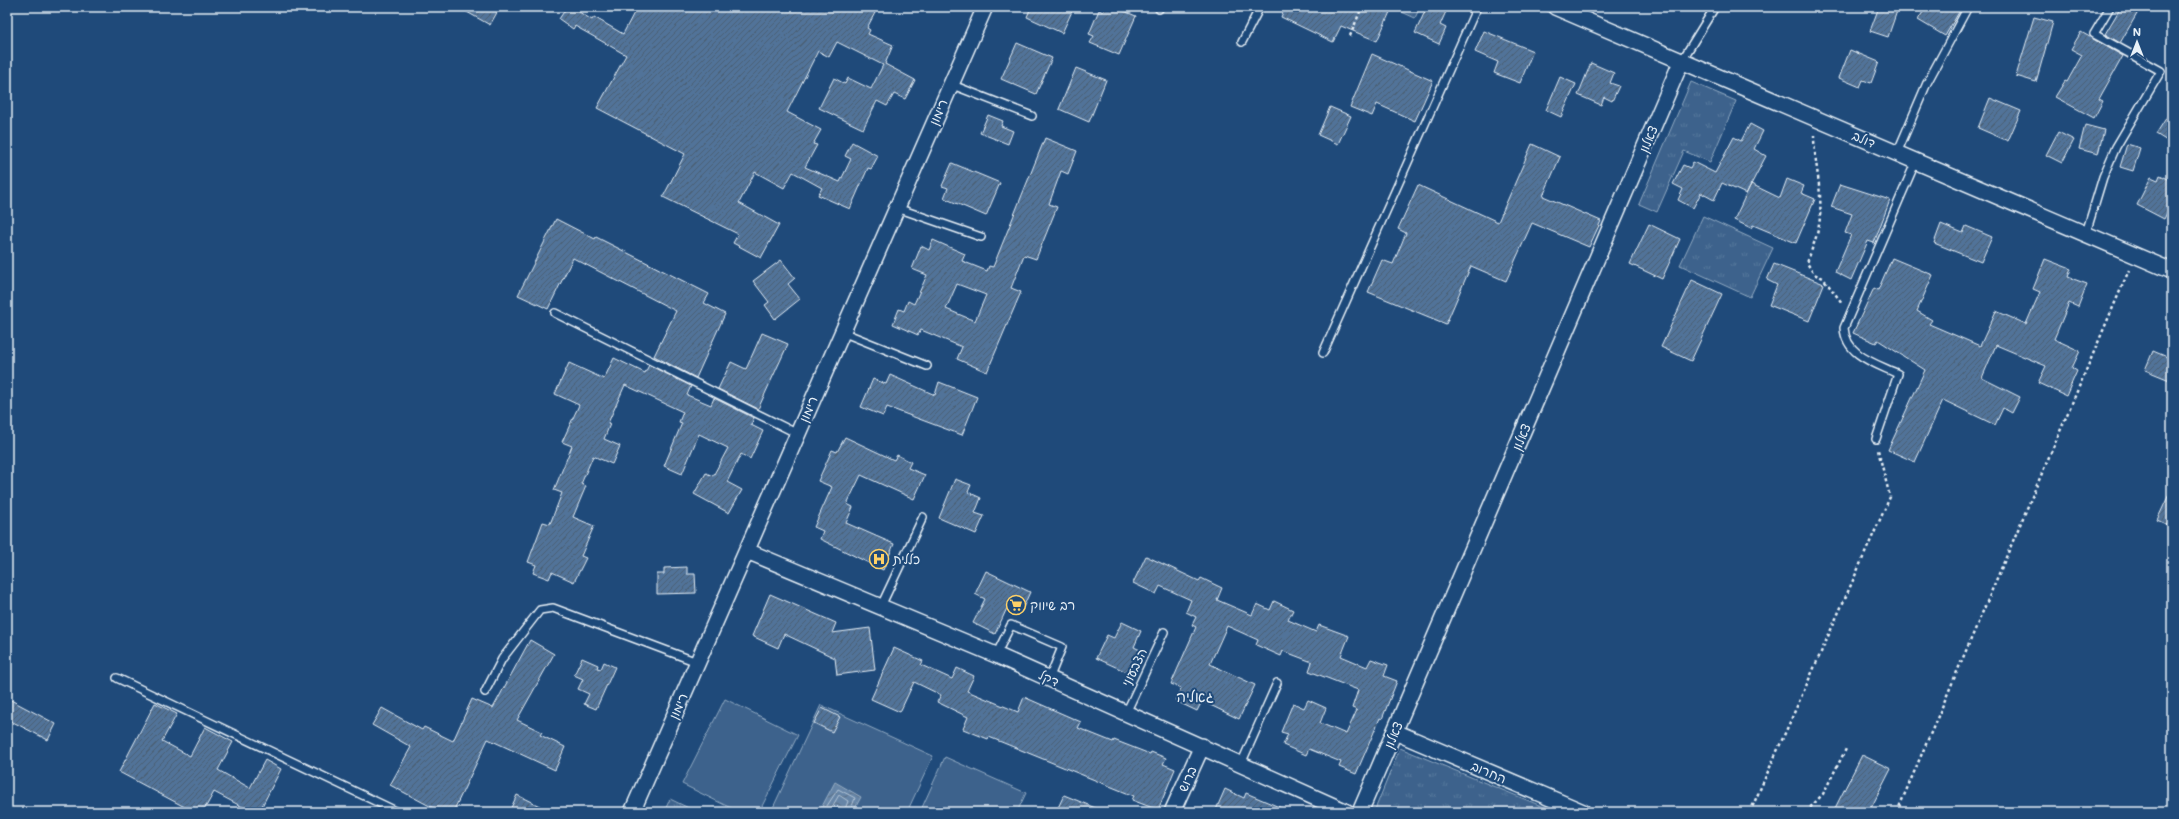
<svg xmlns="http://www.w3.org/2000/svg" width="2179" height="819" viewBox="0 0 2179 819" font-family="Mali,'Playpen Sans Hebrew',sans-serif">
<defs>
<pattern id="park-tufts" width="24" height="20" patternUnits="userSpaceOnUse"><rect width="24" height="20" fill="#3c628c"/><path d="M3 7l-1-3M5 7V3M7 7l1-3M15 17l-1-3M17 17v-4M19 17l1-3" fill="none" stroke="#58799d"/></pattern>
<pattern id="water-waves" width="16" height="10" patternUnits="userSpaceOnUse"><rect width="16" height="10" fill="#6685a7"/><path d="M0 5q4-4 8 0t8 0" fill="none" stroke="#596d82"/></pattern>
<pattern id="building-hatch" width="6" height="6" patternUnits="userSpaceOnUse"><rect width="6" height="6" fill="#517399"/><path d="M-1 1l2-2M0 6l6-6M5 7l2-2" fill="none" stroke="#4c5e72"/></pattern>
</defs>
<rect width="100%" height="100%" fill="#1f4a7a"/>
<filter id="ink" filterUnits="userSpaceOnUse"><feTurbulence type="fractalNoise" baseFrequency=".025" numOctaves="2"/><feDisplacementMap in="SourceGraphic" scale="8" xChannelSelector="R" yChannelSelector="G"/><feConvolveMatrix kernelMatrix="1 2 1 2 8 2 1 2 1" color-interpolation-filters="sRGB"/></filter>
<g filter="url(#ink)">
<path fill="#3c628c" stroke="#92aac2" d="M725 699 798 735 759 812H739L682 784Z
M821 705 933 756 907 812H771Z
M945 757 1026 793 1017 812H920Z"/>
<path fill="url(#park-tufts)" stroke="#92aac2" d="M1391 7H1420L1415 18Z
M1691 82 1736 101 1710 162 1684 151 1657 212 1639 204Z
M1703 216 1773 248 1750 297 1680 265Z
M1400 748 1556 812H1374Z
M670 799 697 812H664Z"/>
<path fill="url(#water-waves)" stroke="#9ab0c7" d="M835 782 861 797 853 812H819Z"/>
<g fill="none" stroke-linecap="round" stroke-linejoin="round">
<path stroke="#b4c6d8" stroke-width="1" d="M823 812 838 789 855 798 850 812
M829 812 839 795 848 801 844 812"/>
</g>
<path fill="url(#building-hatch)" stroke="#e8f1f8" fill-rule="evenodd" d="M458 7H500L490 25Z
M567 7H571L592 20 594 17 623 34 637 7H878L867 28 870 30 868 34 893 45 885 64 915 80 905 99 894 94 887 106 877 101 863 129 819 108 834 78 845 84 848 78 871 89 883 65 837 42 829 57 818 51 787 112 821 130 813 144 817 145 805 167 840 182 851 159 845 156 852 142 878 156 871 169 868 168 850 209 818 195 822 188 793 172 784 188 755 172 739 203 779 225 761 258 733 243 738 234 663 197 685 154 597 108 626 55 575 26 573 29 559 19Z
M1031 7H1074L1062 33 1027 17Z
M1106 7H1114L1136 16 1119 55 1090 43 1094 36 1089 34 1099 10 1103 12Z
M1285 7H1376L1390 12 1377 41 1341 26 1333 42 1281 17Z
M1427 7H1448L1440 25 1446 28 1439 44 1415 33Z
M1879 7 1897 11 1888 37 1870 31Z
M1926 7H1962L1945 36 1918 20Z
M2121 7H2141L2120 43 2105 34Z
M2034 17 2053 22 2036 82 2016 76Z
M1484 31 1533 51 1520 83 1494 73 1498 62 1475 52Z
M2081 32 2123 56 2099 99 2103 101 2094 118 2055 97 2065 81 2067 82 2082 55 2071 49Z
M1017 43 1052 58 1036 94 1001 79Z
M1850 50 1879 62 1871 83 1863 80 1860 87 1839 78Z
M1372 54 1433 81 1415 121 1377 104 1372 116 1350 107Z
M1591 63 1614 73 1610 83 1619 86 1612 101 1604 97 1601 105 1578 95Z
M1076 68 1106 80 1089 122 1059 109Z
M1560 77 1576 84 1561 117 1546 110Z
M1990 98 2021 111 2008 141 1978 128Z
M1330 107 1351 116 1338 144 1318 135Z
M2172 109V144L2156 134Z
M988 115 1003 121 1001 126 1013 131 1008 144 980 133Z
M1750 124 1763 131 1754 149 1766 156 1746 194 1722 183 1714 200 1701 193 1693 208 1678 200 1683 189 1673 184 1683 165 1690 168 1693 162 1715 173 1734 137 1741 141Z
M2085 125 2104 130 2098 154 2079 149Z
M2058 132 2074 140 2062 163 2046 155Z
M1045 138 1077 151 1068 174 1061 171 1049 204 1057 207 1036 259 1024 255 1011 288 1021 292 987 372 957 359 962 347 921 330 918 335 893 324 899 309 904 311 908 301 914 304 927 275 912 269 921 246 929 250 933 240 965 254 962 261 987 271 989 266 993 267ZM957 284 986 295 975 321 946 309Z
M1532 144 1560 157 1543 196 1601 221 1589 247 1532 223 1506 281 1471 266 1446 324 1368 292 1382 260 1393 264 1406 233 1398 229 1418 185 1498 222Z
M2127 144 2140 148 2133 171 2120 167Z
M952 163 1000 183 986 216 944 198 948 188 942 186Z
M2160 175 2172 181V203L2164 219 2137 205 2151 177 2158 180Z
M1787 179 1804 186 1801 193 1815 199 1796 243 1753 225 1751 228 1734 220 1751 184 1780 198Z
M1840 184 1890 200 1874 243 1868 241 1851 280 1835 272 1851 235 1845 233 1852 214 1831 207Z
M556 219 595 239 596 237 709 294 704 303 725 314 696 378 654 356 676 311 573 258 548 309 518 295Z
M1649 224 1680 239 1662 279 1630 264Z
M1941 224 1963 233 1966 226 1992 237 1981 262 1934 243Z
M1892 258 1933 275 1917 311 1932 320 1929 324 1980 346 1996 311 2026 324 2040 292 2033 289 2045 259 2071 269 2068 277 2087 284 2078 307 2069 303 2054 339 2080 351 2072 368 2077 371 2066 396 2038 383 2046 366 1996 345 1982 378 2020 397 2012 413 2003 408 1995 425 1943 400 1915 462 1888 450 1925 370 1878 340 1876 343 1853 333 1874 288 1878 290Z
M781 260 795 278 788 284 800 299 775 319 765 305 769 302 753 281Z
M1774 264 1824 284 1809 321 1769 305 1777 285 1767 280Z
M1692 280 1722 294 1691 361 1661 347Z
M762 333 788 344 758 409 718 389 731 362 746 369Z
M2153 351 2172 359V381L2145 370Z
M614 358 645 373 649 365 691 386 687 395 711 405 714 398 754 418 751 425 763 431 750 459 741 454 727 482 742 490 729 513 694 494 706 473 713 476 728 448 699 434 682 474 664 466 682 423 679 422 683 412 625 385 608 423 610 424 604 439 620 446 612 464 593 456 581 484 586 486 573 517 594 526 581 556 586 558 574 582 552 572 549 579 533 573 536 565 528 562 543 522 550 524 562 493 554 490 572 446 562 442 579 405 555 394 569 363 604 379Z
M890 375 935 395 939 382 977 397 962 435 887 407 883 416 861 407 873 379 886 384Z
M845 437 894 460 897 455 911 462 908 468 925 475 914 499 861 475 847 504 853 507 846 523 894 544 883 570 820 539 823 531 814 527 832 487 818 481 832 450 837 452Z
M955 479 971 485 968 492 981 498 975 513 984 516 976 534 939 518Z
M2172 488V527L2157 520Z
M1146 556 1199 581 1201 578 1222 588 1217 600 1252 615 1257 604 1270 610 1274 601 1293 610 1288 620 1316 632 1319 625 1349 636 1341 656 1367 667 1371 659 1388 665 1384 676 1397 681 1382 719 1380 718 1356 774 1339 767 1341 762 1309 749 1306 755 1283 745 1288 734 1281 732 1293 703 1304 708 1308 700 1326 708 1320 723 1346 734 1357 710 1352 708 1358 690 1309 671 1312 662 1283 651 1281 656 1256 645 1258 640 1227 626 1210 664 1255 685 1239 719 1202 701 1197 711 1176 701 1181 688 1171 684 1196 627 1192 625 1196 617 1186 612 1191 600 1160 586 1156 594 1133 583Z
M687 567V574H695L696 593 657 594V574H664V568Z
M986 571 1030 592 1021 612 1008 606 995 634 973 623 985 599 975 594Z
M770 594 836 623 832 633 870 628 875 670 837 675 835 658 784 634 778 648 752 636Z
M1122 622 1141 631 1134 647 1142 651 1131 674 1096 658 1107 635 1114 638Z
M530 640 554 654 517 720 542 732 540 735 565 747 555 770 488 739 453 812H441L390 785 411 747 372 725 382 708 422 730 424 727 453 741 472 699 493 708Z
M894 648 923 661 921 665 952 679 957 668 974 676 967 691 1018 712 1024 697 1081 722 1078 728 1113 742 1114 740 1150 754 1151 752 1166 758 1163 764 1175 769 1158 810 1132 800 1134 796 989 737 988 739 963 729 968 717 937 702 941 695 914 682 900 712 871 699Z
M582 658 598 665 597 668 601 669 604 662 615 667 596 709 584 704 589 694 578 689 583 679 574 675Z
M7 698 56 724 48 740 7 719Z
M155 703 177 714 162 741 190 756 205 727 233 742 218 770 250 788 265 760 281 769 259 812H252L214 792 203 812H194L119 772Z
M822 708 840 717 832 732 814 723Z
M1862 755 1891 769 1869 812H1833Z
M1225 789 1244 798 1246 793 1291 812H1215Z
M517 795 552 812H509Z
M1064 795 1105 812H1056Z"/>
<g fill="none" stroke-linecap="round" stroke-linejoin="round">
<g stroke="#e8f1f8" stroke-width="10">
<path id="lane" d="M1159 9 1160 7
M1242 42 1260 7
M1681 62 1715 7
M950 84 1032 116
M1897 153 1927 83 1968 7
M897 208 981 237
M2086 233 2103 177 2116 147 2161 71 2094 34 2110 7
M555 313 798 434
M842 332 927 366
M1323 353 1477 7
M1876 439 1898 374C1875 363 1846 356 1844 328L1916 161
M881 606 923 517
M996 655 1011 625 1062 647 1049 679
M117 678 398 812
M485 692 502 659 540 610 553 608 697 662
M1126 713 1164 632
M1241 764 1277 683"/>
</g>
<g stroke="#e8f1f8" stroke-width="18">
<path id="street" d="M1555 7 2172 271
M747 551 996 655 1347 812
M1395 732 1583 812
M632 812 985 7
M1172 812 1202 746
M1360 812 1681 62"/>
</g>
<path stroke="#e8f1f8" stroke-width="2.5" stroke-dasharray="3 3" stroke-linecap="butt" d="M1350 36 1362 7
M1814 135C1814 164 1824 195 1819 225 1817 237 1811 251 1807 263L1814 274 1823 278 1842 303
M1750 812 1890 497 1878 450
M1806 812 1823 794 1846 749
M1897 812 2129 270"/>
<use href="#lane" stroke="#1f4a7a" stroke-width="7"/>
<use href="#street" stroke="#1f4a7a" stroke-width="15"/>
</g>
</g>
<defs>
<g id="hospital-ring" transform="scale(1)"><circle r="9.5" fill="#1f4a7a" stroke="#ffd166" stroke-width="1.5"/><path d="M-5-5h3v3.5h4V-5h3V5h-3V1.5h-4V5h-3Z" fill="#ffd166"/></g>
<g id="supermarket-ring" transform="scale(1)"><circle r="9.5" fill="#1f4a7a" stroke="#ffd166" stroke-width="1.5"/><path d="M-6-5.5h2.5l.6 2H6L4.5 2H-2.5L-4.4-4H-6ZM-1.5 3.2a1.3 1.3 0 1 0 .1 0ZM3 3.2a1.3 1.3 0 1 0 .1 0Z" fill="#ffd166"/></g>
</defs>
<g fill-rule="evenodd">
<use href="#hospital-ring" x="879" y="559"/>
<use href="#supermarket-ring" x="1016" y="605"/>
</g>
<g text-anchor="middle" stroke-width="4" stroke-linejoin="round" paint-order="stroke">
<g font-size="13" fill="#e8f1f8" stroke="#1f4a7a">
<text transform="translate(938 112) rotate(-67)" y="5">רימון</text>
<text transform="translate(1648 139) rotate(-67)" y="5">צאלון</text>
<text transform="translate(1864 139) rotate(23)" y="5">דולב</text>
<text transform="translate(808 409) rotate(-67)" y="5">רימון</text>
<text transform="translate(1521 437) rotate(-67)" y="5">צאלון</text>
<text transform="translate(1134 667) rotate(-64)" y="5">הצבעוני</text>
<text transform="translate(1049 678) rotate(24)" y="5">דקל</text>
<text transform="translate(678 706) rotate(-66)" y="5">רימון</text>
<text transform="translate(1393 735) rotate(-67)" y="5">צאלון</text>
<text transform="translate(1489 772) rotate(23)" y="5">החרוב</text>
<text transform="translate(1187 779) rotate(-66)" y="5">ברוש</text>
</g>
<g font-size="13" fill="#e8f1f8" stroke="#1f4a7a" text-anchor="start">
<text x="893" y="564">כללית</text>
<text x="1030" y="610">רב שיווק</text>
</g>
<g font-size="15" fill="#e8f1f8" stroke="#1f4a7a">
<text x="1195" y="702">גאליה</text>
</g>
</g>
<rect width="2179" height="819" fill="none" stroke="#1f4a7a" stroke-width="24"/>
<rect x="12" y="12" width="2155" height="795" fill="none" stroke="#e8f1f8" stroke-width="1.5" filter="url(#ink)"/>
<g transform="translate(2137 42)" stroke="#1f4a7a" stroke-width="3" paint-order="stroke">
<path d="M0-3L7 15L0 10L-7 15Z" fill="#e8f1f8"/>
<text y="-6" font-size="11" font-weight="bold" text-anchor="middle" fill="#e8f1f8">N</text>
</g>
</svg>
